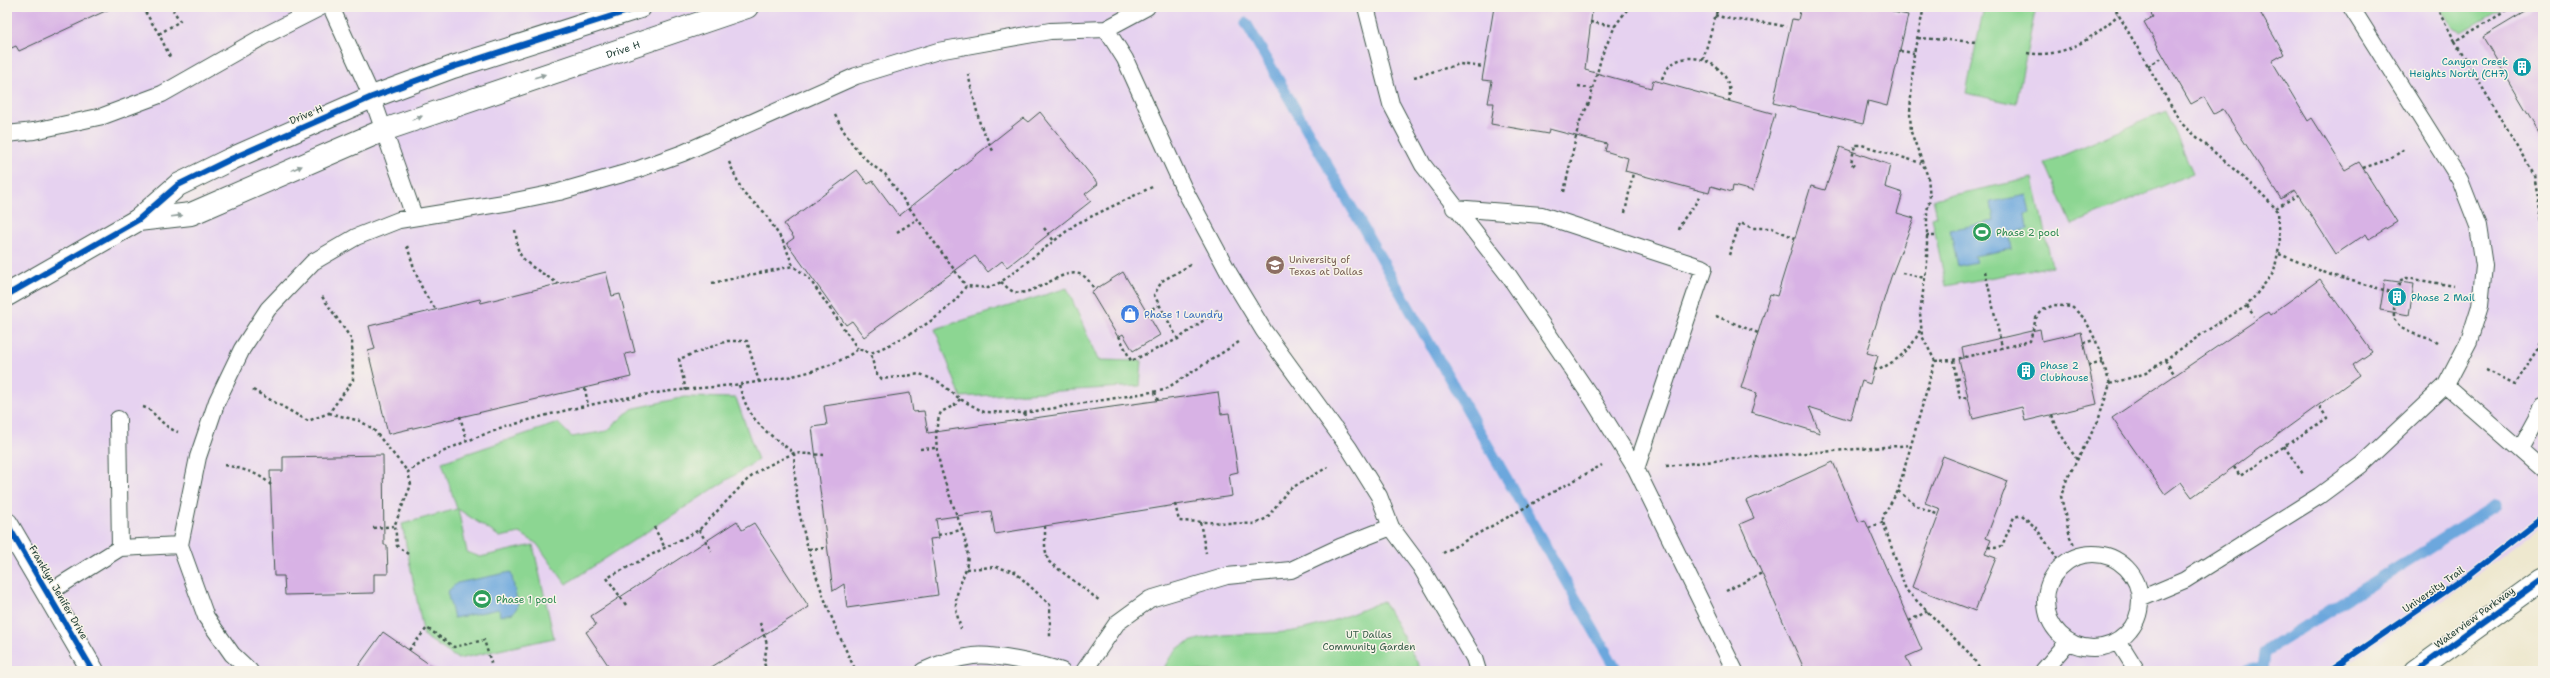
<svg xmlns="http://www.w3.org/2000/svg" width="2550" height="678" viewBox="0 0 2550 678" font-family="'Shantell Sans',sans-serif">
<rect width="100%" height="100%" fill="#f7f3e8"/>
<filter id="ink" filterUnits="userSpaceOnUse"><feTurbulence type="fractalNoise" baseFrequency=".025" numOctaves="2"/><feDisplacementMap in="SourceGraphic" scale="8" xChannelSelector="R" yChannelSelector="G"/><feConvolveMatrix kernelMatrix="1 2 1 2 8 2 1 2 1" color-interpolation-filters="sRGB"/></filter>
<filter id="wash" filterUnits="userSpaceOnUse"><feTurbulence type="fractalNoise" baseFrequency=".012" numOctaves="4" result="noise"/><feDisplacementMap in="SourceGraphic" scale="16" xChannelSelector="R" yChannelSelector="G"/><feGaussianBlur stdDeviation="0.9" result="paint"/><feColorMatrix in="noise" values="0 0 0 0 0 0 0 0 0 0 0 0 0 0 0 0 0 1.4 0 .05"/><feComposite in="paint" operator="in"/></filter>
<g filter="url(#wash)">
<rect width="100%" height="100%" fill="#eee8cf"/>
<path fill="#e6d2f0" d="M7 7H2543V524L2466 584 2337 671H7Z"/>
<path fill="#8cd692" stroke="#568a63" d="M1984 7H2036L2016 104 1966 93Z
M2440 7H2505L2461 32 2452 28Z
M2166 111 2193 173 2072 225 2045 163Z
M2033 178 2052 266 1946 286 1932 218 1937 216 1933 199Z
M1067 288 1098 360 1142 361 1140 386 961 397 935 329Z
M685 397 736 398 758 460 566 584 537 544 520 533 500 537 458 509 467 552 480 557 533 545 554 638 458 659 424 636 402 524 457 509 442 462 558 423 572 437 607 431 631 409Z
M1383 601 1422 671H1163C1167 661 1174 649 1185 644 1216 630 1260 636 1294 631 1325 626 1354 613 1383 601Z"/>
<path fill="#6ca7dd" stroke="#467288" d="M2026 195 2030 212 2026 214 2028 229 2009 233 2012 249 1974 256 1976 262 1958 266 1950 230 1994 221 1991 202Z
M511 572 518 606 513 613 500 616 499 609 454 618 447 592 457 583Z"/>
<g fill="none" stroke-linecap="round" stroke-linejoin="round">
<path stroke="#6ca7dd" stroke-width="11" d="M1246 23 1617 671
M2244 671 2254 669 2258 671
M2262 671 2264 652 2496 505"/>
</g>
<g id="blocks">
<path fill="#d8b2e5" d="M7 7H114L19 51 16 46 7 50Z
M1494 7H1584V10L1592 12 1585 70 1651 88 1653 80 1775 114 1753 191 1733 186 1732 192 1711 186 1709 193 1625 171 1628 158 1605 151 1607 144 1549 129 1548 134 1491 124 1494 103H1488L1492 81 1482 80Z
M1801 7H1894L1893 12 1908 15 1887 106 1868 101 1863 124 1773 103 1792 19 1798 20Z
M2147 7H2257L2284 54 2272 61 2308 121 2312 118 2345 170 2359 162 2397 222 2369 239 2366 234 2336 254 2295 190 2281 199 2223 109 2214 114 2204 97 2191 104 2144 22 2153 17Z
M2533 7H2543V139L2483 37Z
M1040 112 1098 184 1085 194 1091 201 1007 267 1002 261 988 272 975 256 864 337 852 321 846 325 787 243 794 238 784 224 857 170 868 184 873 181 899 216 1023 118 1028 122Z
M1840 147 1890 165 1885 187 1903 193 1897 213 1914 218 1891 277 1867 353 1878 356 1870 384 1862 381 1850 420 1809 407 1820 433 1751 412 1757 393 1741 388 1770 294 1777 296 1811 186 1825 190Z
M606 272 612 296 620 294 635 352 625 354 631 377 388 434 368 351 375 349 369 326 480 299 481 303Z
M1123 272 1160 335 1133 351 1123 334 1118 337 1091 292Z
M2320 279 2372 352 2353 365 2360 375 2192 497 2181 482 2165 494 2112 418 2268 312 2270 315Z
M2385 280 2414 284 2409 315 2380 310Z
M2040 329 2042 341 2081 332 2097 404 2025 421 2022 407 1973 419 1959 359 1964 358 1962 347Z
M1218 392 1221 414 1229 413 1238 472 1229 474 1232 496 995 534 991 511 936 519 939 538 930 539 938 595 847 608 844 584 833 591 812 427 827 425 824 406 910 393 913 412 924 411 928 433Z
M383 455 384 545H387L388 574H374V593L285 595 284 576H274L270 471H283V457Z
M1943 456 2008 481 1986 538 1991 540 1985 554 1996 558 1975 611 1912 587 1941 509 1925 503Z
M1833 462 1859 522 1865 520 1922 650 1906 657 1913 671H1805L1740 524 1754 518 1746 501Z
M737 521 742 530 754 523 809 607 705 671H612L586 632 596 625 591 616Z
M383 632 439 671H355Z"/>
</g>
</g>
<g filter="url(#ink)">
<use href="#blocks" fill-opacity="0" stroke="#3e574b" stroke-width="1"/>
<g fill="none" stroke-linecap="round" stroke-linejoin="round">
<g stroke="#3e574b" stroke-width="18">
<path id="service" d="M331 7 372 97 414 216
M1366 7 1391 104 1423 165 1509 276 1593 400 1636 469 1735 671
M1106 29 1147 7
M7 134 34 131 103 116 162 94 264 36 321 7
M1454 208 1542 215 1704 268 1636 469
M2446 385 2543 470
M118 419 120 548
M2520 449 2543 407
M2046 601a47 47 0 1 1 94 0a47 47 0 1 1-94 0Z
M48 593 120 548 180 545
M2140 599 2185 580 2319 496 2361 465 2446 385 2469 341 2480 306 2484 266 2478 226 2460 180 2351 7
M2119 642 2137 671
M250 671 232 654 206 617 180 545 198 457 217 401 242 349 268 309 313 262 356 237 399 220 510 202 559 192 636 170 683 153 856 76 938 51 1050 31 1106 29 1125 59 1183 187 1230 275 1264 331 1349 448 1379 496 1391 527 1420 566 1474 658 1478 671
M923 671C938 664 956 658 973 656 992 653 1044 665 1062 671
M1084 671 1117 623 1150 599 1227 576 1291 570 1340 547 1391 527
M2043 671 2068 642"/>
</g>
<g stroke="#3e574b" stroke-width="24">
<g id="minor">
<path id="s1" d="M138 220 191 214 384 130 747 7"/>
<path d="M7 295 138 220 178 185 231 159 372 97 453 67 640 7"/>
<path d="M7 524 93 671"/>
</g>
</g>
<g stroke="#3e574b" stroke-width="24">
<path id="secondary" d="M2416 671 2543 579"/>
</g>
<path stroke="#3e574b" stroke-width="2.5" stroke-dasharray="3 3" stroke-linecap="butt" d="M142 7 159 34 170 57
M1924 7 1914 53 1910 112 1911 132 1928 177 1930 198 1927 211V264L1920 313 1922 336 1935 361 1898 491 1883 516V522L1906 590 1969 653 1982 671
M2436 7 2455 41 2513 7
M1715 15C1738 23 1763 20 1786 27
M1590 22 1615 26
M159 34 180 21 173 10
M1918 38 1977 42
M2455 41 2534 175 2543 226
M1900 51 1914 53
M2027 53C2064 59 2093 38 2118 15
M1703 60 1718 7
M2148 66 2164 57
M968 74 980 124 994 153
M1414 77 1460 64 1484 67
M1662 79C1674 40 1737 60 1729 101
M1578 86 1593 89
M835 115C848 140 861 159 885 174L966 286
M729 162 743 193 764 212 784 243 793 266 808 277 858 349
M1854 166 1851 163 1855 145H1862L1921 163
M2363 168 2390 159 2406 148
M1152 187 1076 224 1001 282 988 288 966 286C947 317 903 339 871 353L875 372 882 379 920 374 939 382 960 399 984 412 1024 413 1164 390 1239 342
M1564 192 1579 123 1589 103 1602 55 1615 26 1629 7
M2276 208 2298 195
M1625 213 1633 173
M1044 228 1054 241
M515 230C517 237 516 245 519 252 525 266 546 274 558 284
M1679 230C1684 213 1693 212 1699 196
M897 232 918 219
M1926 236H1935
M407 246C415 270 420 292 437 310
M2279 254 2331 275 2398 294
M1729 255 1740 223 1753 228H1772L1795 238
M1985 271 2002 347
M1902 273 1925 278
M1001 282C1005 285 1009 290 1014 292 1036 298 1066 262 1085 277 1089 280 1092 286 1095 290
M712 283 793 266
M2247 306 2254 316
M1152 309 1158 305
M1716 316 1758 333
M1119 336 1131 361 1178 339 1218 310
M1178 339 1154 295 1162 281 1192 264
M2083 343 2095 340
M2438 343C2426 335 2396 334 2394 316 2393 306 2398 294 2399 284L2401 280 2407 278 2454 286
M1953 360 2030 341 2036 318 2043 310 2054 305 2072 307 2085 319 2096 341 2110 384 2098 421 2067 479 2061 496 2070 538 2079 555
M2165 360 2175 375
M1935 361 1953 360 1960 398 1968 397
M2088 365 2103 363
M1874 369 1878 370C1897 361 1912 349 1920 330
M2486 370 2515 384 2538 350 2543 327
M1957 379 1963 378
M2110 384 2146 373 2218 323 2247 306 2274 272 2280 243 2278 211 2261 193 2181 123 2114 7
M739 385C750 423 764 430 794 453 795 468 795 484 797 499 807 558 829 617 856 671
M585 388 588 406
M253 390 308 421 329 413 353 380 352 340 321 295
M686 391 679 359 727 341H747L759 382
M1155 392 1158 401
M960 399 955 405 941 412C924 450 957 506 966 544 973 570 955 584 956 605 956 613 959 622 961 629
M143 407C155 410 160 426 178 432
M329 413 360 421 373 429 408 472
M1024 413 1026 419
M2052 415 2058 430 2077 460
M460 416 467 442
M2284 446 2303 474
M920 449 936 448
M225 465C242 469 258 472 271 485
M1666 466 1754 457 1911 445
M2234 467 2240 476 2327 418 2318 404
M1898 491 1917 506 1939 515
M1175 504 1179 521 1255 524 1267 518 1288 490 1328 467
M1200 522 1206 553
M1045 526V548L1048 561 1100 601
M654 527 665 548
M373 528 395 526
M1869 528 1883 522
M699 530 712 551
M938 535 961 530
M1988 547 1995 548 2002 546 2014 517 2022 515 2036 528 2062 565
M809 549 827 548
M1443 553 1602 465
M408 554 397 546 395 524 411 485 408 472C471 428 586 403 663 392 717 385 815 384 858 349L871 353
M966 569 996 567 1015 572 1050 605V638
M1726 591 1762 573
M626 605 607 578 699 530 747 480 763 468 794 453 824 455
M1909 621 1928 611
M760 623 767 644 764 663 767 671
M409 650 427 628 454 647 484 640 492 666
M1801 671 1805 669"/>
<use href="#service" stroke="#fff" stroke-width="16"/>
<use href="#minor" stroke="#fff" stroke-width="22"/>
<use href="#secondary" stroke="#fff" stroke-width="22"/>
<g stroke="#f7f3e8" stroke-width="8">
<path id="cycleway" d="M7 295 138 220 178 185 231 159 372 97 453 67 640 7
M7 524 93 671
M2329 671 2468 576 2543 517
M2416 671 2543 579"/>
</g>
<use href="#cycleway" stroke="#0057b8" stroke-width="6"/>
</g>
<defs><path id="oneway-solid" d="M-6-.8H1V-3.2L6.5 0L1 3.2V.8H-6Z"/></defs>
<g fill="#8f9e9a">
<use href="#oneway-solid" transform="translate(540 76) rotate(-18)"/>
<use href="#oneway-solid" transform="translate(417 118) rotate(-20)"/>
<use href="#oneway-solid" transform="translate(297 168) rotate(-23)"/>
<use href="#oneway-solid" transform="translate(177 216) rotate(-7)"/>
</g>
</g>
<defs>
<g id="building-disc" transform="scale(1)"><circle r="9.5" fill="#0f9aa8" stroke="#f7f3e8"/><path d="M-4-6H4V6H1V3H-1V6H-4ZM-2.5-4.3h1.7v1.8h-1.7ZM.8-4.3h1.7v1.8H.8ZM-2.5-1h1.7V.8h-1.7ZM.8-1h1.7V.8H.8Z" fill="#fff"/></g>
<g id="stadium-disc" transform="scale(1)"><circle r="9.5" fill="#2e9e5b" stroke="#f7f3e8"/><path d="M0-5a6.5 5 0 1 0 0 10a6.5 5 0 1 0 0-10ZM-3.5-1.8h7v3.6h-7Z" fill="#fff"/></g>
<g id="university-disc" transform="scale(1)"><circle r="9.5" fill="#8d6e63" stroke="#f7f3e8"/><path d="M0-5L7-2L0 1L-7-2ZM-4 1L0 2.5L4 1V4Q0 6-4 4Z" fill="#fff"/></g>
<g id="shop-disc" transform="scale(1)"><circle r="9.5" fill="#3f7fe0" stroke="#f7f3e8"/><path d="M-5-2.5h2.3a2.7 3.5 0 0 1 5.4 0H5L5.5 6h-11ZM-1.5-2.5h3a1.5 2.3 0 0 0-3 0Z" fill="#fff"/></g>
</defs>
<g fill-rule="evenodd">
<use href="#building-disc" x="2522" y="67"/>
<use href="#stadium-disc" x="1982" y="232"/>
<use href="#university-disc" x="1275" y="265"/>
<use href="#building-disc" x="2397" y="297"/>
<use href="#shop-disc" x="1130" y="314"/>
<use href="#building-disc" x="2026" y="371"/>
<use href="#stadium-disc" x="482" y="599"/>
</g>
<g text-anchor="middle" stroke-width="3" stroke-linejoin="round" paint-order="stroke">
<g font-size="10" fill="#1f3d34" stroke="#f7f3e8">
<text dy="4" stroke="none"><textPath href="#s1" startOffset="516">Drive H</textPath></text>
<text transform="translate(306 114) rotate(-23)" y="4">Drive H</text>
<text transform="translate(2433 589) rotate(-35)" y="4">University Trail</text>
<text transform="translate(59 592) rotate(60)" y="4">Franklyn Jenifer Drive</text>
<text transform="translate(2474 617) rotate(-36)" y="4">Waterview Parkway</text>
</g>
<g font-size="10" fill="#0d838f" stroke="#f7f3e8" text-anchor="start">
<text x="2508" y="65" text-anchor="end">Canyon Creek<tspan x="2508" dy="12">Heights North (CH7)</tspan></text>
<text x="2411" y="301">Phase 2 Mail</text>
<text x="2040" y="369">Phase 2<tspan x="2040" dy="12">Clubhouse</tspan></text>
</g>
<g font-size="10" fill="#27864d" stroke="#f7f3e8" text-anchor="start">
<text x="1996" y="236">Phase 2 pool</text>
<text x="496" y="603">Phase 1 pool</text>
</g>
<g font-size="10" fill="#785e54" stroke="#f7f3e8" text-anchor="start">
<text x="1289" y="263">University of<tspan x="1289" dy="12">Texas at Dallas</tspan></text>
</g>
<g font-size="10" fill="#366cbe" stroke="#f7f3e8" text-anchor="start">
<text x="1144" y="318">Phase 1 Laundry</text>
</g>
<g font-size="10" fill="#355c47" stroke="#f7f3e8">
<text x="1369" y="638">UT Dallas<tspan x="1369" dy="12">Community Garden</tspan></text>
</g>
</g>
<rect width="2550" height="678" fill="none" stroke="#f7f3e8" stroke-width="24"/>
</svg>
